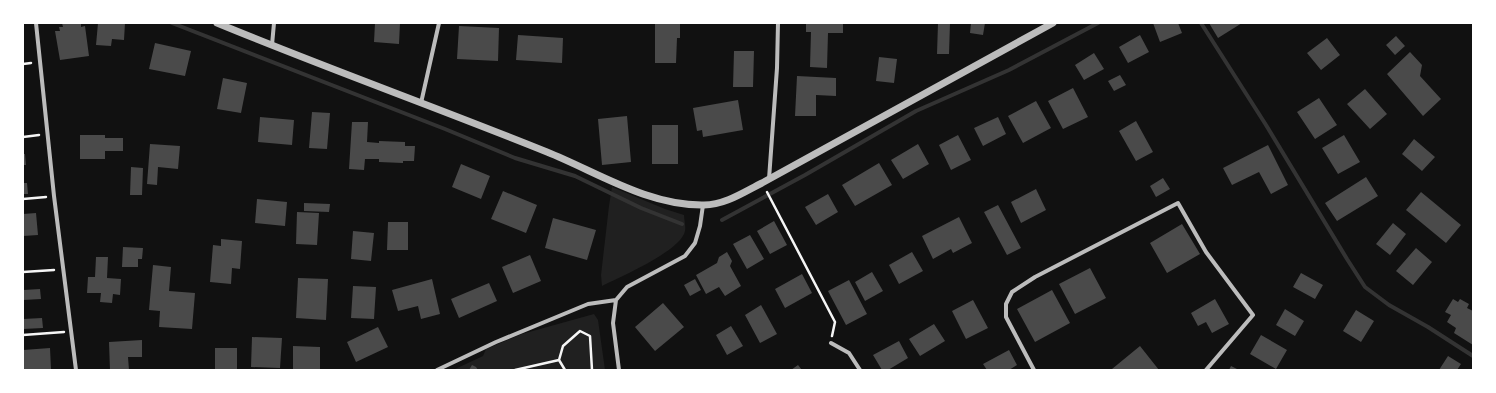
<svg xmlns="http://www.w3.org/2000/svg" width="1496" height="393" viewBox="0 0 1496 393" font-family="Poppins,sans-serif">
<rect width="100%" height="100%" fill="#111"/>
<path fill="#202020" d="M612 187 665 209 684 215C684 220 686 226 685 231 681 251 620 277 602 286L601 275 609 206Z
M594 314 598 320 605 370H453L483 356 486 349 522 334Z"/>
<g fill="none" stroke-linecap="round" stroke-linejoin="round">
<path stroke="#333" stroke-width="4" d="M172 23 445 129 515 158 575 176 641 208 682 224
M1201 23 1266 125 1347 259 1365 287 1389 305 1428 327 1473 356
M722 220 805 175 916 111 1009 70 1098 23"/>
</g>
<path fill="#4a4a4a" d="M62 23H81V27L85 26 89 56 60 60 55 31H60L59 27H63Z
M98 23H125L124 40 112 39 111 46 96 45Z
M375 23H400L399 44 374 42Z
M655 23H680V38H677L676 63H655Z
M806 23H843V33H828L827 68 810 67 811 32H806Z
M938 23H950L949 54H937Z
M971 23H985L983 35 970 33Z
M1153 23H1178L1182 33 1160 42Z
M1209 23H1242L1218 38Z
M459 26 499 28 498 61 457 59Z
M518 35 563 38 562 63 516 60Z
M1140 35 1149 52 1128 63 1119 47Z
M1396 36 1405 46 1395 55 1386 45Z
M1327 38 1340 55 1321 70 1307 53Z
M155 43 191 51 185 76 149 69Z
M734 51H754L753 87H733Z
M1410 52 1422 65 1420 76 1441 99 1423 116 1387 74Z
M1094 53 1104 69 1084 80 1075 65Z
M879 57 897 59 894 83 876 81Z
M1120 75 1126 85 1114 91 1108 81Z
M797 76 836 78V96L816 95V116H795Z
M223 78 247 83 241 113 217 109Z
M1073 88 1088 117 1063 129 1048 101Z
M1365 89 1387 114 1370 129 1347 104Z
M1319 98 1337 125 1315 139 1297 112Z
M738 100 743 130 703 137 702 130 697 131 693 108Z
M1036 101 1051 128 1023 143 1008 116Z
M312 112 330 113 327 149 309 148Z
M627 116 631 162 602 165 598 119Z
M260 117 294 120 292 145 258 142Z
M998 117 1006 134 983 146 974 128Z
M1136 121 1153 152 1136 161 1119 131Z
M352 122H368L367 142 379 143V141L405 142V146H415L414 161H403V163L379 162V159H365L364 170 349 169Z
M652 125H678V164H652Z
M80 135H105V138H123V151H105V159H80Z
M958 135 971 160 951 170 939 145Z
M1344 135 1360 162 1338 174 1322 148Z
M1414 139 1435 157 1422 171 1402 154Z
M150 144 180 146 178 169 158 167 157 185 147 184Z
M918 144 929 164 903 179 891 160Z
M1268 145 1288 185 1271 194 1259 172 1232 185 1223 168Z
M23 154H25L26 165H23Z
M879 163 892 185 855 206 842 185Z
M461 164 490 176 481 199 452 187Z
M131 167 143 168 142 195H130Z
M1366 177 1378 196 1337 221 1325 203Z
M1163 178 1170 189 1156 197 1150 186Z
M23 183H27L28 194H23Z
M1036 189 1046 210 1021 223 1011 202Z
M503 191 537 205 526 233 491 219Z
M1421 192 1461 225 1446 243 1406 210Z
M828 194 838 212 816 225 805 207Z
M257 199 287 202 285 226 255 223Z
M304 203 330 204 329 212 304 211Z
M998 205 1021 248 1007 255 984 212Z
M297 212 319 213 317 245 296 244Z
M36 213 38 235 23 236V214Z
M959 217 972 243 953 253 951 249 933 259 922 236Z
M553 218 596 230 587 260 545 248Z
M774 221 787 245 770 254 757 231Z
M388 222H408V250H387Z
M1393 223 1406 234 1390 255 1376 244Z
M1182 224 1200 254 1167 273 1150 243Z
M353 231 374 233 371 261 351 259Z
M750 235 764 259 747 269 733 244Z
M221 239 242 241 240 269 232 268 231 284 210 282 213 245 221 246Z
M123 247 143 248 142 259H138V267H122Z
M1416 248 1432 262 1413 285 1396 271Z
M727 252 732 261 730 266 741 286 725 296 719 287 706 294 696 275 717 263 719 257Z
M912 252 923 271 899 284 889 265Z
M530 255 541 281 513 293 502 267Z
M96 257H108L107 278 121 279 120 295 113 294 112 303 100 302 101 293H87L88 277H95Z
M153 265 171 267 169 291 195 293 192 329 159 327 160 311 149 310Z
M1090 268 1106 298 1075 314 1059 284Z
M872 272 883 291 865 301 855 282Z
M1301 273 1323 285 1315 299 1293 287Z
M802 274 812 293 785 308 775 289Z
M298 278 328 279 326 320 296 318Z
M432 279 440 314 421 319 418 306 398 311 392 290Z
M695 279 701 290 690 296 684 285Z
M849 280 867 314 846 325 828 291Z
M489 283 497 301 459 318 451 299Z
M353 286 376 287 374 319 351 318Z
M40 289 41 299 23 300V290Z
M1052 290 1070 323 1035 342 1017 309Z
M1215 299 1229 324 1212 333 1206 322 1198 326 1191 313Z
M1453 299 1458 302 1460 299 1469 304 1467 308 1473 311V345L1454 333 1456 328 1447 322 1451 315 1445 312Z
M973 300 988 328 966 339 952 311Z
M663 303 684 327 655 351 635 327Z
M761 305 777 334 760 343 745 315Z
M1285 309 1304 321 1295 336 1276 325Z
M1356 310 1374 321 1361 342 1343 331Z
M42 318 43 328 23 329V319Z
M934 324 945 341 920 356 909 339Z
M731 326 743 346 727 355 716 335Z
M378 327 388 347 356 362 347 342Z
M1261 335 1287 350 1276 369 1250 354Z
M252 337 282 338 280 368 251 367Z
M142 340V357H128L129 370H110L109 342Z
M899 341 908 358 888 370H882L873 355Z
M293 346 320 347V370H293Z
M1140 346 1159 370H1113L1112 369Z
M50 348 51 369 23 370V350Z
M215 348H237V370H215Z
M1009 350 1017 365 1009 370H987L983 364Z
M1448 356 1461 364 1457 370H1439Z
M472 365 476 367 478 370H469Z
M798 365 802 370H791Z
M1231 366 1239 370H1229Z"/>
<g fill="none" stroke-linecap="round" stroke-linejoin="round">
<path stroke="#f5f5f5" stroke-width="2.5" d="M23 64 31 63
M23 137 39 135
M767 192 835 322 832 336
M23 199 46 197
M23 272 54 270
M23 335 64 332
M559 360 563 346 580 331 590 336 592 370
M515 370 559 360 565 370"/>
<path stroke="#bcbcbc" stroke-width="4" d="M36 23 54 196 76 370
M272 45 274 23
M421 103 439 23
M769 179 777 68 778 23
M616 300 613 323 619 370
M831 343 849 353 860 370
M437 370 496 342 588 304 616 300 627 287 685 256 695 243 700 226 703 205
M1034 370 1006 317V304L1012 292 1035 277 1178 203 1206 252 1253 315 1206 370"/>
<path stroke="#bcbcbc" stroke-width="7" d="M217 23C326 68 438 108 547 152 597 172 648 206 704 205 725 205 744 192 762 183L1053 23"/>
</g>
<rect width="1496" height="393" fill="none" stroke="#ffffff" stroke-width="48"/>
</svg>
